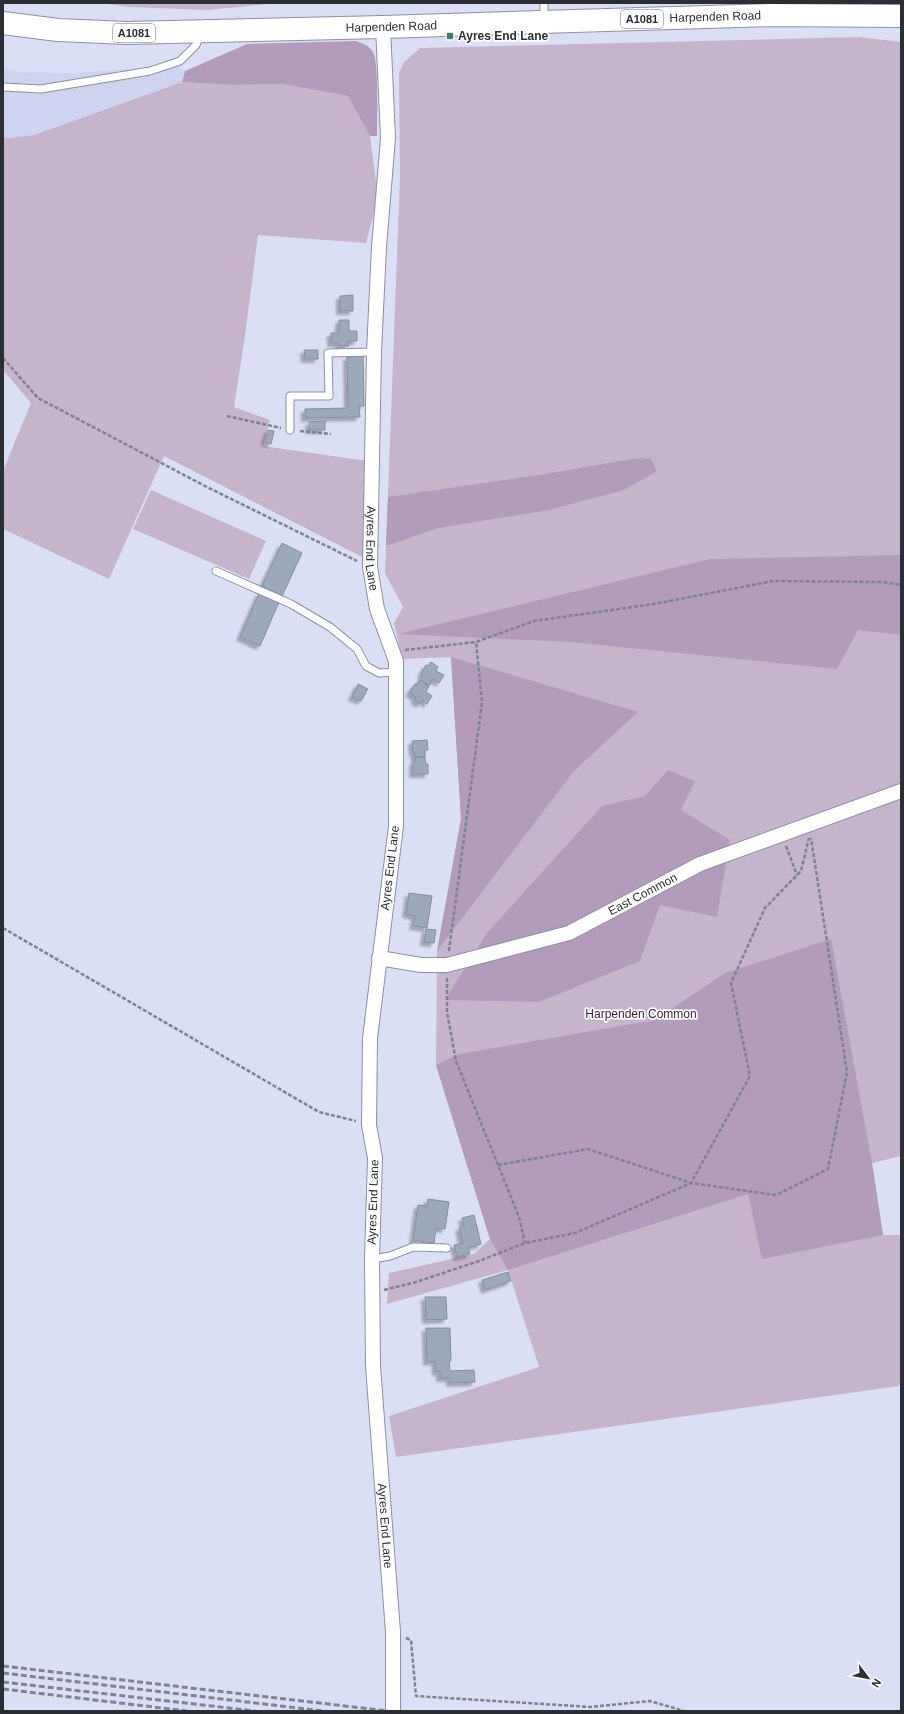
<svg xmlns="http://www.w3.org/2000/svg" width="904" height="1714" viewBox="0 0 904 1714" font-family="Arial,sans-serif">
<defs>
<filter id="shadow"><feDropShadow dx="-3.5" dy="3.5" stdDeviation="1" flood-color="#0004"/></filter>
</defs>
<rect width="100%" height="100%" fill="#dbdff5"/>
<path fill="#ced3f0" d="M170 61 185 71 182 82 34 135 7 138 3 136V68L19 72 68 73 148 68Z"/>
<path fill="#c6b4cd" d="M101 3H278L208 10 129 7Z
M859 37 901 42V1156L872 1163 883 1235H901V1381L899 1386 396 1457 389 1416 539 1367 508 1270 387 1304 389 1273 474 1254 490 1239 436 1065 437 951 461 819 451 657 402 659 394 623 403 607 385 573 400 176 399 73 404 62 420 48Z
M182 82 232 85 282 84 349 96 370 136 378 197 366 243 258 235 245 336 234 407 270 420 263 446 367 461 364 558 164 456 109 579 3 529V471L31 403 3 370V136L7 138 34 135Z
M151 490 266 541 249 579 133 529Z"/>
<path fill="#b29bbb" d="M356 41C363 44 369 45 373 52 379 63 377 120 377 136H370L348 96 282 84 232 85 182 82 185 71 247 44Z
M638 458 651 459 657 471 624 490 549 510 438 528 386 546 388 497 545 474Z
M901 555V635L858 630 837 669 571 642 398 634 710 559Z
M451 657 638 712 574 771 437 951 461 819Z
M668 770 695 781 681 810 730 840 717 917 660 905 640 961 539 1002 445 1000 487 933 602 806 645 796Z
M831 939 872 1163 883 1235 762 1259 748 1194 508 1270 490 1239 436 1065 459 1054 655 1020 725 973Z"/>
<path fill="#9ca9bb" stroke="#838fa1" filter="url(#shadow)" d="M353 295V311H340V296Z
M339 320H349V331H357V341H348L349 346H339L338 343H331V333H339Z
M304 350H318V359H305Z
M363 356 364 406H359L360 417 305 418V409L348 408 347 357Z
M325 421V430H309V422Z
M268 430 274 431 271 444 265 442Z
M282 543 302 553 282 596 262 586Z
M259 593 279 602 260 646 240 637Z
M431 662 438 667 436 671 444 675 439 683 433 679 429 686 420 680 423 675 421 674 426 665 428 666Z
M420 680 429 686 426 692 432 696 427 704 422 700 420 704 414 700 416 697 409 693 415 684 417 685Z
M358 684 368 689 361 701 352 697Z
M427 740 428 750H425V757H415L414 752H413L412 741Z
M415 757H425L426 764H428V774H413V762H415Z
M409 893 432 896 427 928 413 926 415 916 406 914Z
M426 929 436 930 434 943 424 942Z
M428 1199 449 1202 445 1229 436 1228 434 1243 413 1240 418 1205 427 1206Z
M474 1215 481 1244 468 1248 470 1254 457 1257 454 1245 463 1243 459 1228 464 1226 462 1218Z
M508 1272 511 1281 485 1290 482 1280Z
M425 1297H446L447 1319 426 1320Z
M426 1328H450L451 1361H449L450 1371 474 1370 475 1382 450 1383V1378H440V1371L436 1372 435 1361 427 1362Z"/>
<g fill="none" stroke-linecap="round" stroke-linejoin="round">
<g stroke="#8c90a4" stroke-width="9">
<path id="service" d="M544 3V21
M3 87 41 89 150 71 180 61 196 45 200 34
M290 430V396H329L328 353 374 352
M216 571 291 604 330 627 357 649 366 666 379 673 397 672
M372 1259 390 1256 413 1247 447 1248"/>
</g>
<g stroke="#8c90a4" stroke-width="16">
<g id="minor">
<path id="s1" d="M383 27 388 138 379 247 374 352 370 567 377 609 396 661V826L370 1038 369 1125 375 1158 372 1259 373 1366 393 1632V1711"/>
<path id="s2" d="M379 958 421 965H447L569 933 700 864 901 791"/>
</g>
</g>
<g stroke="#8c90a4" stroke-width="24">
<g id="primary">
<path id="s3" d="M3 23 58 30 127 33 383 27 769 15 901 16"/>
</g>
</g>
<path stroke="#7e8190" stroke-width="2.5" stroke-dasharray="4 2" stroke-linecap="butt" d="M3 358 38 398 205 486 357 561
M227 416 281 428
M300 431 331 434
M405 650 476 642 534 621 654 604 773 581 882 582 901 585
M786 846 797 875
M3 928 319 1112 356 1121
M449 951 482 702 476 642
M447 978V1012L456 1061 519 1217 525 1243
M498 1165 588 1149 691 1183 776 1195 828 1169 847 1072 811 838
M384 1290 416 1282 479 1261 525 1243 575 1233 691 1183 750 1076 731 983 765 908 801 871 809 838
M406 1638 411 1640 416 1696 590 1707 650 1701 684 1711"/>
<use href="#service" stroke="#fff" stroke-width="7"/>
<use href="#minor" stroke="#fff" stroke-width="14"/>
<use href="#primary" stroke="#fff" stroke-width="22"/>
<path stroke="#808391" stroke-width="3" stroke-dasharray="6 3" stroke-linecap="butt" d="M3 1666 388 1711
M3 1673 323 1711
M3 1682 255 1711
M3 1689 187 1711"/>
</g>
<rect fill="#3d7e6e" stroke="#fff" stroke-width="1.5" x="446" y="32" width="8" height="8" rx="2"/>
<g text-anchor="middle" stroke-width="3.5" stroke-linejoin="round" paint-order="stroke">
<g fill="#fff" stroke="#6b6d72" stroke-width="1">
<rect x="621" y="10" width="42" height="18" rx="3"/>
<rect x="113" y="24" width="42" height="18" rx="3"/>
</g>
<g font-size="11" font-weight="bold" fill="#2c2e36">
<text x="642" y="23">A1081</text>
<text x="134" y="37">A1081</text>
</g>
<g font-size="12" fill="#2c2e36" stroke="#fff">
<text dy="4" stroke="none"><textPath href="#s3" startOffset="713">Harpenden Road</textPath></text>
<text dy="4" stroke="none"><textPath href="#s3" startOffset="389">Harpenden Road</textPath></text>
<text dy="4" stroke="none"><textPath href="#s1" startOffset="522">Ayres End Lane</textPath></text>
<text transform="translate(390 868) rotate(-83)" y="4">Ayres End Lane</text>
<text dy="4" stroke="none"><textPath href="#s2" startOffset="278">East Common</textPath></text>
<text transform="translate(373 1202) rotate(-88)" y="4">Ayres End Lane</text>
<text dy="4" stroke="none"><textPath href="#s1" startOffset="1506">Ayres End Lane</textPath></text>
</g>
<g font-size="12" font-weight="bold" fill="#2c2e36" stroke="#fff" text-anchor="start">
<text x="458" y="40">Ayres End Lane</text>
</g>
<g font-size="12" fill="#3a1a45" stroke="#fff">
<text x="641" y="1018">Harpenden Common</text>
</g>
</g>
<rect width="904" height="1714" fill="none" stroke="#2c2e36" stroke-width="8"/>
<g transform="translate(868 1678) rotate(122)" stroke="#ffffff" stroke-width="3" paint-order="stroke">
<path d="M0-3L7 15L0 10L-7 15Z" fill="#2c2e36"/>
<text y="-6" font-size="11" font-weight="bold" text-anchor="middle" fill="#2c2e36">N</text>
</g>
</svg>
